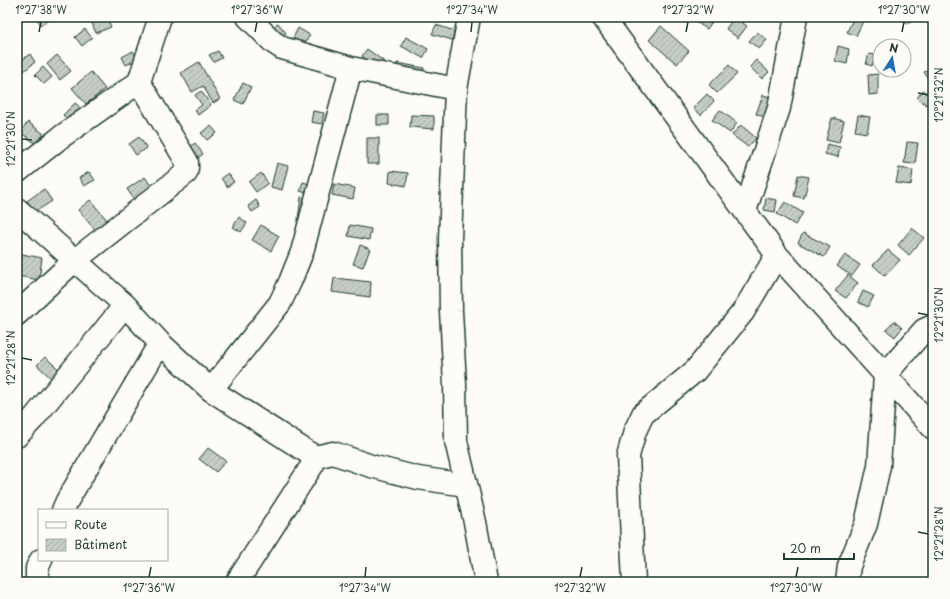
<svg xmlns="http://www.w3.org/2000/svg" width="950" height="599" viewBox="0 0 950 599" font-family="'Playpen Sans',sans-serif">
<defs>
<pattern id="building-hatch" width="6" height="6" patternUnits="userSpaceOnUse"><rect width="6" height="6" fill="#c6cdc7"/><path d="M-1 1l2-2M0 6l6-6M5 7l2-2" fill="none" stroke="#aab1ac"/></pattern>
</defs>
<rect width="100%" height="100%" fill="#fdfcf7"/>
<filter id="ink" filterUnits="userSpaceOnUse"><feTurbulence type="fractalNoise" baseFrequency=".025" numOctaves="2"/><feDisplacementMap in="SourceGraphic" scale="8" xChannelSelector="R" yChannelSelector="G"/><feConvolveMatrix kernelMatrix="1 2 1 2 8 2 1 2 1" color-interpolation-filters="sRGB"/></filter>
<g filter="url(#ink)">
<path fill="url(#building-hatch)" stroke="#1f3d34" d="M36 17H51L52 18 41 25Z
M100 17H107L111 27 96 33 91 21Z
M700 17H711L714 19 707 29 696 22Z
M734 17 747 26 738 38 726 29Z
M854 17H865L856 36 847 32Z
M900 17H915L908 24Z
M278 23 286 33 280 38 272 28Z
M436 25 455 31 452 40 432 34Z
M661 26 689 51 677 64 649 40Z
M298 28 310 35 304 44 293 38Z
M85 29 92 38 82 46 75 37Z
M757 32 767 40 759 49 749 41Z
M406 37 428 49 423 58 401 46Z
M838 46 849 49 847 64 835 61Z
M367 49 386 63 381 70 362 56Z
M133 51 138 59 126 65 122 57Z
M218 51 222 58 214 62 209 55Z
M30 54 35 62 19 75 17 73V64Z
M869 54 875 55 872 66 866 64Z
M57 55 71 71 60 80 47 64Z
M756 60 769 72 762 79 750 67Z
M199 62 220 99 213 103 203 86 192 92 181 73Z
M397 63 424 68 422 80 395 75Z
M729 65 737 74 717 93 709 85Z
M43 67 52 77 44 84 35 75Z
M933 67V77L929 80 924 72Z
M91 72 105 89 86 104 72 88Z
M878 74V94L869 95 868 75Z
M243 83 251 87 243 104 234 100Z
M923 90 933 98 927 105 917 98Z
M201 91 211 105 198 115 195 110 202 105 195 95Z
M707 94 714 101 701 115 693 108Z
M763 95 774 98 767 118 756 114Z
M75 103 84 111 72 124 63 115Z
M720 110 737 123 730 133 712 120Z
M313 111 324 113 322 124 311 122Z
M377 115H389V125H377Z
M411 115 434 116V129L410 127Z
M858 115 870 117 867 133 855 131Z
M832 118 844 121 839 143 826 140Z
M28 122 44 134 36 144 20 132Z
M741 125 756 138 748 147 732 135Z
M211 126 217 133 207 140 201 133Z
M139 137 147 148 136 155 129 144Z
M367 138H379V164H367Z
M907 142 918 143 915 164 904 163Z
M195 143 203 154 198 158 190 147Z
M827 144 840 147 838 157 825 154Z
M277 163 288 166 282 190 271 187Z
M899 168 913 170 911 185 896 183Z
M390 171 408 173 406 186 389 183Z
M89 172 95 180 84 186 79 178Z
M228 173 234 182 227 187 221 178Z
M261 173 268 183 256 192 249 182Z
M798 175 809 177 804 198 794 196Z
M145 177 153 189 135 201 127 189Z
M303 182 313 185 309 194 300 191Z
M334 184 355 188 353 199 332 195Z
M44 189 52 201 35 212 27 201Z
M301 197 311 199 308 220 298 219Z
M766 198 777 200 775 212 764 210Z
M90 200 114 228 102 238 78 210Z
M256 200 260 207 252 212 248 206Z
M785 202 803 213 795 225 777 214Z
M239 217 247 223 241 232 233 227Z
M261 225 279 236 271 251 252 240Z
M350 225 371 229 369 240 348 236Z
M912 228 924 238 909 255 898 245Z
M803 233 830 247 824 257 798 243Z
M360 245 370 249 363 267 353 264Z
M888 250 900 260 885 276 873 265Z
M22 254 42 258 39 280 18 276Z
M845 255 860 265 852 276 837 266Z
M848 275 858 283 846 298 835 291Z
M334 278 371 282 370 297 332 292Z
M863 291 874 296 868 307 858 302Z
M894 321 902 328 895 337 886 330Z
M45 357 62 372 54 381 37 365Z
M208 448 226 461 216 472 199 459Z"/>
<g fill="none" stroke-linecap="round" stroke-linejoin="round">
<g stroke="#1f3d34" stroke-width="25">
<path id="minor" d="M248 17 273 42 282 48 351 68
M469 17 456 89 450 239 451 311 455 385 456 441 475 522 486 582
M603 17 777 255 933 428
M17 172 61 137 139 82 160 17
M17 209 125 305 33 419 17 436
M745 211 779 108 796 17
M125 305 160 343 211 390 315 457 313 464 237 582
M17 314 74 261 186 173 187 168V162L139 82
M211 390 280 303 290 282 302 252 351 68 456 89
M315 457 333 453 371 466 418 478 466 485
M63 510 67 501 160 343
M37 582V568L41 560
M634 582 628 456 635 431 643 414 695 371 743 312 777 255
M847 582 849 566 866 524 879 466 885 375 924 330 933 326"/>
</g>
<use href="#minor" stroke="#fdfcf7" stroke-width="22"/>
</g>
</g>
<path fill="none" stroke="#1f3d34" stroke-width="1.5" d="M39 32 41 22M255 32 257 22M471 32 472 22M686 32 688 22M902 32 904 22M918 93 928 95M22 139 32 140M918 313 928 315M22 358 32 360M918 532 928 534M149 577 151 567M365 577 366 567M580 577 582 567M796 577 798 567"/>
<rect width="950" height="599" fill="none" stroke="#fdfcf7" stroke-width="44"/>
<rect x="38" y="509" width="130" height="52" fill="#fdfcf7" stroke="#a4b0a9"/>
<rect x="46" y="522" width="20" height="6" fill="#fdfcf7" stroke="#a4b0a9"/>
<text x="74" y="529" font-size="12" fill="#1f3d34">Route</text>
<rect x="46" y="539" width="20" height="12" fill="url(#building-hatch)" stroke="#a4b0a9"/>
<text x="74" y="549" font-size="12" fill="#1f3d34">Bâtiment</text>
<g transform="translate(892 58) rotate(11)"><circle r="19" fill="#fdfcf7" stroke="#a4b0a9"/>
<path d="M0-3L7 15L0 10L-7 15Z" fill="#1f6fb2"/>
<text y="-6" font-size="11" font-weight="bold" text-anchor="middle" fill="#1f3d34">N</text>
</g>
<path d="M784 553v6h70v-6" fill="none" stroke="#1f3d34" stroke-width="2"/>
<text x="790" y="553" font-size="12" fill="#1f3d34" stroke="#fdfcf7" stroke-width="3" paint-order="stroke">20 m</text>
<rect x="22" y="22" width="906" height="555" fill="none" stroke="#1f3d34" stroke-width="1.5"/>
<g font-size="10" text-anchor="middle" fill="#1f3d34">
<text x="41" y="14">1°27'38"W</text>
<text x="257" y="14">1°27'36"W</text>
<text x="472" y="14">1°27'34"W</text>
<text x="688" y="14">1°27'32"W</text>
<text x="904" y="14">1°27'30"W</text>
<text transform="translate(939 95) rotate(-90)" y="4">12°21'32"N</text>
<text transform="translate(11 139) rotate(-90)" y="4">12°21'30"N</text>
<text transform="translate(939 315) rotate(-90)" y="4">12°21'30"N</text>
<text transform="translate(11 358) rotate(-90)" y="4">12°21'28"N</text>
<text transform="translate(939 534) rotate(-90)" y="4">12°21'28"N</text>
<text x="149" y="592">1°27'36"W</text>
<text x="365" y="592">1°27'34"W</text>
<text x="580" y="592">1°27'32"W</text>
<text x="796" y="592">1°27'30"W</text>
</g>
</svg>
